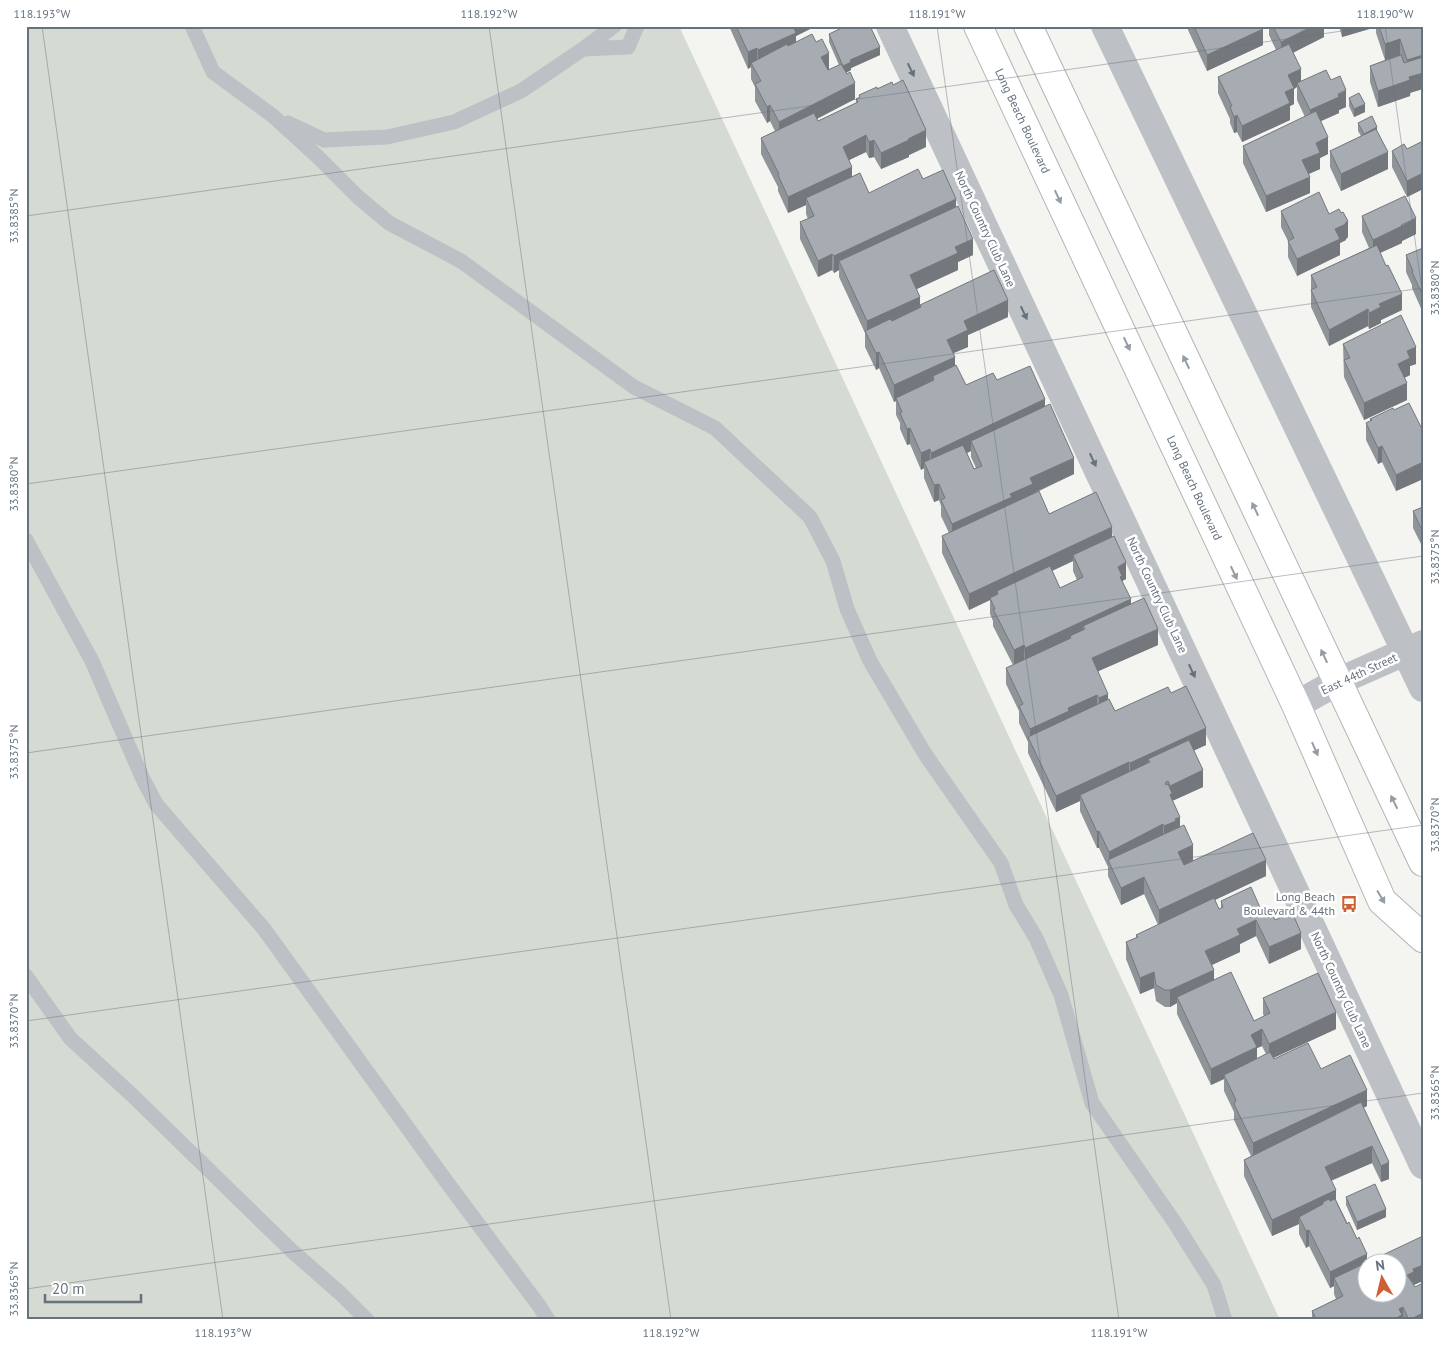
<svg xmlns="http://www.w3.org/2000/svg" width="1449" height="1346" viewBox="0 0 1449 1346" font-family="'PT Sans',sans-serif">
<rect width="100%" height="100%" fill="#f4f4f0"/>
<path fill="#d5dad2" d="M26 26H679L1280 1320H26Z"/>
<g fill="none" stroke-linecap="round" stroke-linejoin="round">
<g stroke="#b1b4b8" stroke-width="30">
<g id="primary">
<path id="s1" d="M978 26 1296 705 1382 901 1423 938"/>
<path d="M1028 26 1423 862"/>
</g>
</g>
<path stroke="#bdc0c4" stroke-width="15" d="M192 26 213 72 273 116 318 157 358 197 389 223 461 261 634 387 715 428 810 517 833 561 847 609 870 661 925 754 1001 863 1016 905 1036 938 1061 995 1092 1103 1175 1223 1214 1285 1225 1320
M614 26 583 49 628 47 637 26
M288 123 324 140 387 137 454 122 521 91 583 49
M26 540 92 661 142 777 156 804 264 929 446 1181 540 1307 548 1320
M26 976 70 1038 133 1096 292 1251 341 1294 367 1320"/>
<path stroke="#bdc0c4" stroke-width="28" d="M890 26 1423 1165
M1105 26 1423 688
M1296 705 1337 682 1423 644"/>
<use href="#primary" stroke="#fff" stroke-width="28"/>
</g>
<path fill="#8f9499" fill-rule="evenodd" d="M729 26H812V28L796 36V42L829 70 839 65 829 42V34L880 55 851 68V70L846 73 855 99 817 119 818 121 856 103V99L859 98V95L877 89 926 147 909 155V157L881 169 874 157 869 158 866 152 849 160 852 176 869 193 923 179 956 207 973 255 958 262V270L917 289 920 305 1008 317 968 335V347L953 353 955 366 966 385 997 380 1045 406 1074 474 1033 494 1049 514 1112 537 1126 579 1122 581 1131 604 1158 645 1098 671 1108 699 1115 711 1171 693 1206 745 1194 750 1203 787 1172 801 1180 826 1193 860 1266 876 1215 900 1219 909 1221 908V901L1262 912 1275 920 1301 949 1269 964 1256 936 1240 944V952L1212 965 1214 980 1254 1021 1264 1016 1263 1014V998L1336 1029 1273 1058 1274 1059 1321 1069 1367 1106 1363 1108 1389 1179 1381 1182 1372 1163 1331 1181 1336 1200 1367 1262 1414 1285 1423 1320H1312V1311L1336 1299 1334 1294V1286L1330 1288 1309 1246 1306 1248 1299 1234V1224L1272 1236 1244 1176V1160L1251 1156 1234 1120V1112L1224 1091V1079L1211 1085 1177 1014V1003L1170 1007H1165L1156 1001 1154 988 1140 994 1126 959V942L1136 938V935L1158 925 1144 894 1121 905 1108 876V867L1099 848H1097L1080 811V801L1056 812 1028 753V742L1019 723V711L1006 684V668L1013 665 993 626V621L990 614V600L969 610 942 553V536L949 533 941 516V506L939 500 934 502 924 478V468L921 470 910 444 907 445 900 429V423L896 415V401L894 402 879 368 876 370 865 347V333L839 277V270L834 273 832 270 818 277 800 239V222L808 219 806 214V205L788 213 778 191V187L761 154V138L775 131 770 121 767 123 755 101V87L751 79V67L748 69ZM971 451V457L976 468 974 469 967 453ZM1073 561V571L1077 580 1060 588 1052 571ZM1262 1046 1266 1054 1257 1059V1048Z
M1188 26H1267L1263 28V45L1207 71 1188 30Z
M1269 26H1324V37L1293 52 1301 82 1331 80 1346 107 1339 110V113L1321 121 1328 154 1320 158V169L1308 174 1310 193 1266 212 1243 163V146L1305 117 1297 100V87L1294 89V104L1290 106V120L1242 142 1237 132 1234 133 1230 123V119L1218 93V77L1276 50 1269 35Z
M1339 26H1423L1410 96 1378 107 1370 82V66L1385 60 1376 33V27L1342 37Z
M1349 98 1365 112 1354 117 1349 106Z
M1358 123 1388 169 1341 191 1330 167V151L1361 136 1358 131Z
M1423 141V189L1407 197 1392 167V151L1407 149Z
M1281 211 1329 214 1348 237 1346 239V240L1340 243V255L1297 276 1288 257V241L1281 227Z
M1362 216 1416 234 1402 241V243L1380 253 1402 310 1381 320V323L1369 329 1368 326 1329 346 1311 307V275L1369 248 1362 232Z
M1423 248V313L1412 288V285L1406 272V255Z
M1343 344 1416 364 1410 366V375L1404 378 1407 400 1364 420 1344 377Z
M1394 410 1423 431V479L1396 491 1382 462 1378 464 1366 440V423L1370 421V419Z
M1423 507V548L1413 528V511Z
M1346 1197 1386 1217 1357 1230 1346 1205Z"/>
<path fill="#74787d" d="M791 26H812V28L796 36V49L758 66V50Z
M1313 26H1324V37L1281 59V42Z
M1342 26H1376V27L1342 37Z
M1263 29V45L1207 71V55Z
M1400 39V55L1385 60V44Z
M880 47V55L851 68V70L843 74V66L850 60Z
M757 48V64L751 63V67L748 69V52Z
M829 53V70L821 73V57Z
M1423 55V72L1407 77V60Z
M1301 69V85L1297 83V87L1294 89V104L1290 106V120L1242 142V126L1285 92 1288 75Z
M1423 73V89L1410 93V96L1378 107V91L1409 77Z
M855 83V99L779 138V122Z
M1346 90V107L1339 110V113L1310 126V110Z
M1365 104V112L1354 117V109Z
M770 105V121L767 123V107Z
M1237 115V132L1234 133V117Z
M1377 127V135L1364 142V134Z
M926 130V147L909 155V157L881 169V153Z
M866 135V152L843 163V147Z
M1328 137V154L1320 158V169L1302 177V160L1316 143Z
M874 140V157L869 158V142Z
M1388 152V169L1341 191V174Z
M852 167V183L806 198V205L788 213V197Z
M1423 173V189L1407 197V181Z
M1310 177V193L1266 212V196Z
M956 199V215L839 261V270L834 273V256Z
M1416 218V234L1402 241V243L1373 256V240Z
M1348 221V237L1346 239V240L1340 243V255L1297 276V259L1335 229Z
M973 239V255L958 262V270L910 292V275L955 247Z
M832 254V270L818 277V261Z
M1402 294V310L1381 320V323L1369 329V313L1379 304Z
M920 297V313L867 336V321Z
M1008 300V317L968 335V347L947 356V340L964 321Z
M1368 309V326L1329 346V330Z
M1416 347V364L1410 366V375L1398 381V364L1407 351Z
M879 352V368L876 370V353Z
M955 357V373L934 380 933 376V383L896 398V401L894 402V385Z
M1407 383V400L1364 420V403Z
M1045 399V416L971 441V451L931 469V453Z
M910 428V444L907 445V429Z
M1382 446V462L1378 464V448Z
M930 449V466L924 462V468L921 470V453Z
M1074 458V474L1033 493V500L952 540V524L1010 494 1030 478Z
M1423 462V479L1396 491V475Z
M939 484V500L934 502V485Z
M1112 527V543L1073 555V561L998 596 997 591V597L990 598V600L969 610V594Z
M1126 562V579L1122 581 1120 593 1118 567Z
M1131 599V616L1085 629 1083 626V638H1071L1070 636V644L1025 665V648Z
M1158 629V645L1092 674V658Z
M1024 645V662L1014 666V650Z
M1108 694V710L1099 715V698Z
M1097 695V711L1030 740V729L1068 708Z
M1206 728V745L1150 771V762L1148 759V771L1130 780V763Z
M1129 762V778L1080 795V801L1056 812V796Z
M1203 770V787L1172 801 1170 795V786Z
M1180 817V833L1164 843V826L1175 819Z
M1163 824V841L1109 861V852Z
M1099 831V848H1097V832Z
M1193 845V862L1178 869V852Z
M1266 860V876L1159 926V910Z
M1144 877V894L1121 905V888Z
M1256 920V936L1240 944V952L1205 968V951L1237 929Z
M1301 933V949L1269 964V947Z
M1214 970V987L1177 997V1003L1170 1007V990Z
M1154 972V988L1140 994V978Z
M1336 1012V1029L1269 1060V1044Z
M1262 1029V1046L1257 1048V1064L1224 1075V1079L1211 1085V1069L1251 1035Z
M1367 1090V1106L1253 1160V1143Z
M1372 1146V1163L1325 1183V1167Z
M1389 1162V1179L1381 1182V1166Z
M1336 1190V1206L1323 1204V1202V1213L1299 1217V1224L1272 1236V1220Z
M1386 1209V1217L1357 1230V1222Z
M1309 1230V1246L1306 1248V1231Z
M1367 1254V1264L1334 1278V1286L1330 1288V1272Z
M1423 1265V1281L1414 1285 1407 1275 1413 1269Z
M1403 1307V1320H1392L1399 1309Z
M1423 1313V1320H1409Z"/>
<path fill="#a6acb2" stroke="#74787d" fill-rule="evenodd" d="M736 26H793L796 33 758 50 757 48 748 52Z
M846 26H870L880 47 850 60 851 62 843 66 829 34Z
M1194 26H1262L1263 29 1207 55Z
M1273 26H1313L1281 42Z
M1379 26H1423V55L1407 60 1400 39 1385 44Z
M812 34 816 42 822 39 829 53 821 57 828 70 841 64 847 74 850 72 855 83 779 122 770 105 767 107 755 84 761 81 751 63 787 44 788 46Z
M1289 44 1301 69 1288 75 1294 88 1285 92 1290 103 1242 126 1237 115 1234 117 1230 107 1232 106 1218 77Z
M1401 55 1404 63 1423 57V73L1409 77 1410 80 1378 91 1370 66Z
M1326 70 1331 80 1340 76 1346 90 1338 94 1339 97 1310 110 1297 83Z
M903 80 926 130 908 139 909 140 881 153 874 140 869 142 866 135 843 147 852 167 788 197 778 175 779 174 761 138 814 113 818 121 858 102 856 99 860 97 859 95 877 87V89L892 82 893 85Z
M1359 93 1365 104 1354 109 1349 98Z
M1316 111 1328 137 1316 143 1320 153 1302 160 1310 177 1266 196 1243 146Z
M1372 116 1377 127 1364 134 1358 123Z
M1376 129 1388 152 1341 174 1330 151Z
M1423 141V173L1407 181 1392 151 1404 144 1407 149Z
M918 169 923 179 943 170 956 199 834 256 832 254 818 261 800 222 814 216 806 198 860 173 869 193Z
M1319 192 1329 214 1339 209 1341 213 1343 212 1348 221 1345 223 1346 224 1335 229 1340 239 1297 259 1288 241 1294 238 1281 211Z
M1405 196 1416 218 1401 225 1402 226 1373 240 1362 216Z
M958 206 973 239 955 247 958 253 910 275 920 297 867 321 839 261Z
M1377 245 1386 266 1388 265 1402 294 1379 304 1381 307 1369 313 1368 309 1329 330 1311 290 1317 287 1311 275Z
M1423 248V296L1412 272 1413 271 1406 255Z
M994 270 1008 300 964 321 968 330 947 340 955 357 894 385 879 352 876 353 865 331 890 319 892 321 921 307 920 305Z
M1401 315 1416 347 1407 351 1410 358 1398 364 1407 383 1364 403 1344 360 1350 358 1343 344Z
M956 365 966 385 993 373 997 380 1030 366 1045 399 931 453 930 449 921 453 910 428 907 429 900 413 902 412 896 398 934 380 933 376Z
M1409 403 1423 431V462L1396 475 1382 446 1378 448 1366 423 1372 420 1370 419 1393 408 1394 410Z
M1050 404 1074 458 1030 478 1033 484 1010 494 1012 497 952 524 941 500 945 498 939 484 934 485 924 462 963 445 974 469 982 466 971 441Z
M1039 491 1049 514 1096 492 1112 527 969 594 942 536Z
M1423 507V532L1413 511Z
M1114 536 1126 562 1118 567 1122 576 1120 577 1131 599 1025 648 1024 645 1014 650 993 609H995L990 598 998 594 997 591 1050 566 1060 588 1083 577 1073 555Z
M1144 598 1158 629 1092 658 1108 694 1099 698 1097 695 1068 708 1069 711 1030 729 1019 706 1023 704 1006 668 1071 638 1070 636 1085 629 1083 626Z
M1186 686 1206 728 1130 763 1129 762 1056 796 1028 737 1109 699 1115 711 1168 687 1171 693Z
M1189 740 1203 770 1170 786 1168 781 1165 783 1166 785 1168 784 1172 793 1170 795 1180 817 1175 819 1176 821 1164 826 1163 824 1109 852 1099 831 1097 832 1080 795 1150 762 1148 759Z
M1184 825 1193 845 1178 852 1184 865 1253 833 1266 860 1159 910 1144 877 1121 888 1108 860Z
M1251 887 1262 912 1270 909 1275 920 1292 912 1301 933 1269 947 1256 920 1237 929 1240 935 1205 951 1214 970 1170 990H1165L1156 985 1154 972 1140 978 1126 942 1138 937 1136 935 1214 898 1219 909 1223 907 1221 901Z
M1231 972 1254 1021 1270 1013 1263 998 1318 973 1336 1012 1269 1044 1262 1029 1251 1035 1257 1047 1211 1069 1177 997Z
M1308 1043 1321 1069 1350 1055 1367 1090 1253 1143 1234 1104 1236 1100 1224 1075 1270 1052 1274 1059Z
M1361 1102 1389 1162 1381 1166 1372 1146 1325 1167 1336 1190 1272 1220 1244 1160Z
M1375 1184 1386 1209 1357 1222 1346 1197Z
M1329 1199 1330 1201 1335 1199 1347 1224 1349 1222 1357 1239 1359 1237 1367 1254 1330 1272 1309 1230 1306 1231 1299 1217 1323 1204V1202Z
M1423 1236V1265L1413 1269 1414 1272 1407 1275 1415 1287 1423 1283V1313L1409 1320 1403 1307 1399 1309 1402 1315 1392 1320H1317L1312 1311 1343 1296 1334 1278ZM1366 1264H1396V1294H1366Z"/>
<defs><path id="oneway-solid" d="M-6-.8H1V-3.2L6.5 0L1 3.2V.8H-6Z" transform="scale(1.25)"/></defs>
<g fill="#66727e">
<use href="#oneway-solid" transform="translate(911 70) rotate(65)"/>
<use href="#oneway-solid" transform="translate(1024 313) rotate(65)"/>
<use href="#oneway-solid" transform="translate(1093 460) rotate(65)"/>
<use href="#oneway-solid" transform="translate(1192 671) rotate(65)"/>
</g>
<g fill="#949ca5">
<use href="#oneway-solid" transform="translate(1058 197) rotate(65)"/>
<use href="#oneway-solid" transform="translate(1127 344) rotate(65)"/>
<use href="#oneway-solid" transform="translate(1186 362) rotate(-115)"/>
<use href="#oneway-solid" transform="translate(1255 509) rotate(-115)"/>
<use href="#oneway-solid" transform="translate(1234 573) rotate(65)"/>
<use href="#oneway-solid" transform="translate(1324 656) rotate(-115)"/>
<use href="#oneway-solid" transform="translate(1315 749) rotate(66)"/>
<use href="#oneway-solid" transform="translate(1394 802) rotate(-116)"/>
<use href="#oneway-solid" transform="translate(1381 897) rotate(59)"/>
</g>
<path fill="none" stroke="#66727e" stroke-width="1" stroke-opacity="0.45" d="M42 26 223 1320M489 26 671 1320M937 26 1119 1320M1385 26 1423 297M26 216 1378 26M26 484 1423 288M26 753 1423 556M26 1021 1423 825M26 1289 1423 1093"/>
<defs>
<g id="bus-bare" transform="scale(1.35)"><path d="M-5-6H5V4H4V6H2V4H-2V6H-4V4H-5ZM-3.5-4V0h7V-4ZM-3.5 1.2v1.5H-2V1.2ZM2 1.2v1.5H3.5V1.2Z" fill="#ce6036" stroke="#fff" stroke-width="2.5" paint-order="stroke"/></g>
</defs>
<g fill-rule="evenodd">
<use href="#bus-bare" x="1349" y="904"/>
</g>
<g text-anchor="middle" stroke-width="5" stroke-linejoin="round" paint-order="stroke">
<g font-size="12" fill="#66727e" stroke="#fff">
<text dy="4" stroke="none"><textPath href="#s1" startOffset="105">Long Beach Boulevard</textPath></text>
<text transform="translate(985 229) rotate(65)" y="4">North Country Club Lane</text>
<text dy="4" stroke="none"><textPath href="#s1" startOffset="510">Long Beach Boulevard</textPath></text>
<text transform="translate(1157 595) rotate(65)" y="4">North Country Club Lane</text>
<text transform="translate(1359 674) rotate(-25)" y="4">East 44th Street</text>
<text transform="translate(1341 990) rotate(65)" y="4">North Country Club Lane</text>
</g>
<g font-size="12" fill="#66727e" stroke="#fff" text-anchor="end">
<text x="1335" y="901">Long Beach<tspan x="1335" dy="14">Boulevard &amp; 44th</tspan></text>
</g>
</g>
<rect width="1449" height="1346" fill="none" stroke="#ffffff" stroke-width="55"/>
<g transform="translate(1382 1278) rotate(352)"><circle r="24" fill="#ffffff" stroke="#c2c7cb"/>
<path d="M0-4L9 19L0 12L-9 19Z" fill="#ce6036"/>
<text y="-8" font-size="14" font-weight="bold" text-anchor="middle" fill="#66727e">N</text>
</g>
<path d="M45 1294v8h96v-8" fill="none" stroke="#66727e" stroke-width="2.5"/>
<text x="52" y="1294" font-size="15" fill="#66727e" stroke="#ffffff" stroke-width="4" paint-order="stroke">20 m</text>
<rect x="28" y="28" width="1394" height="1290" fill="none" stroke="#66727e" stroke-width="2"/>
<g font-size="12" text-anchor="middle" fill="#66727e">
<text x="42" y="18">118.193°W</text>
<text x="489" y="18">118.192°W</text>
<text x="937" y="18">118.191°W</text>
<text x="1385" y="18">118.190°W</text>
<text transform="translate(14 216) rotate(-90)" y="4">33.8385°N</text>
<text transform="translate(1435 288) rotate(-90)" y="4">33.8380°N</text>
<text transform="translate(14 484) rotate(-90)" y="4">33.8380°N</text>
<text transform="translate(1435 557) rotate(-90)" y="4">33.8375°N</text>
<text transform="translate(14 752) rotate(-90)" y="4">33.8375°N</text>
<text transform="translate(1435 825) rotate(-90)" y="4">33.8370°N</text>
<text transform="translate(14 1021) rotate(-90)" y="4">33.8370°N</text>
<text transform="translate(1435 1093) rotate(-90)" y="4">33.8365°N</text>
<text transform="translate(14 1289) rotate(-90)" y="4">33.8365°N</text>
<text x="223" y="1337">118.193°W</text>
<text x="671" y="1337">118.192°W</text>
<text x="1119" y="1337">118.191°W</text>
</g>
</svg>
